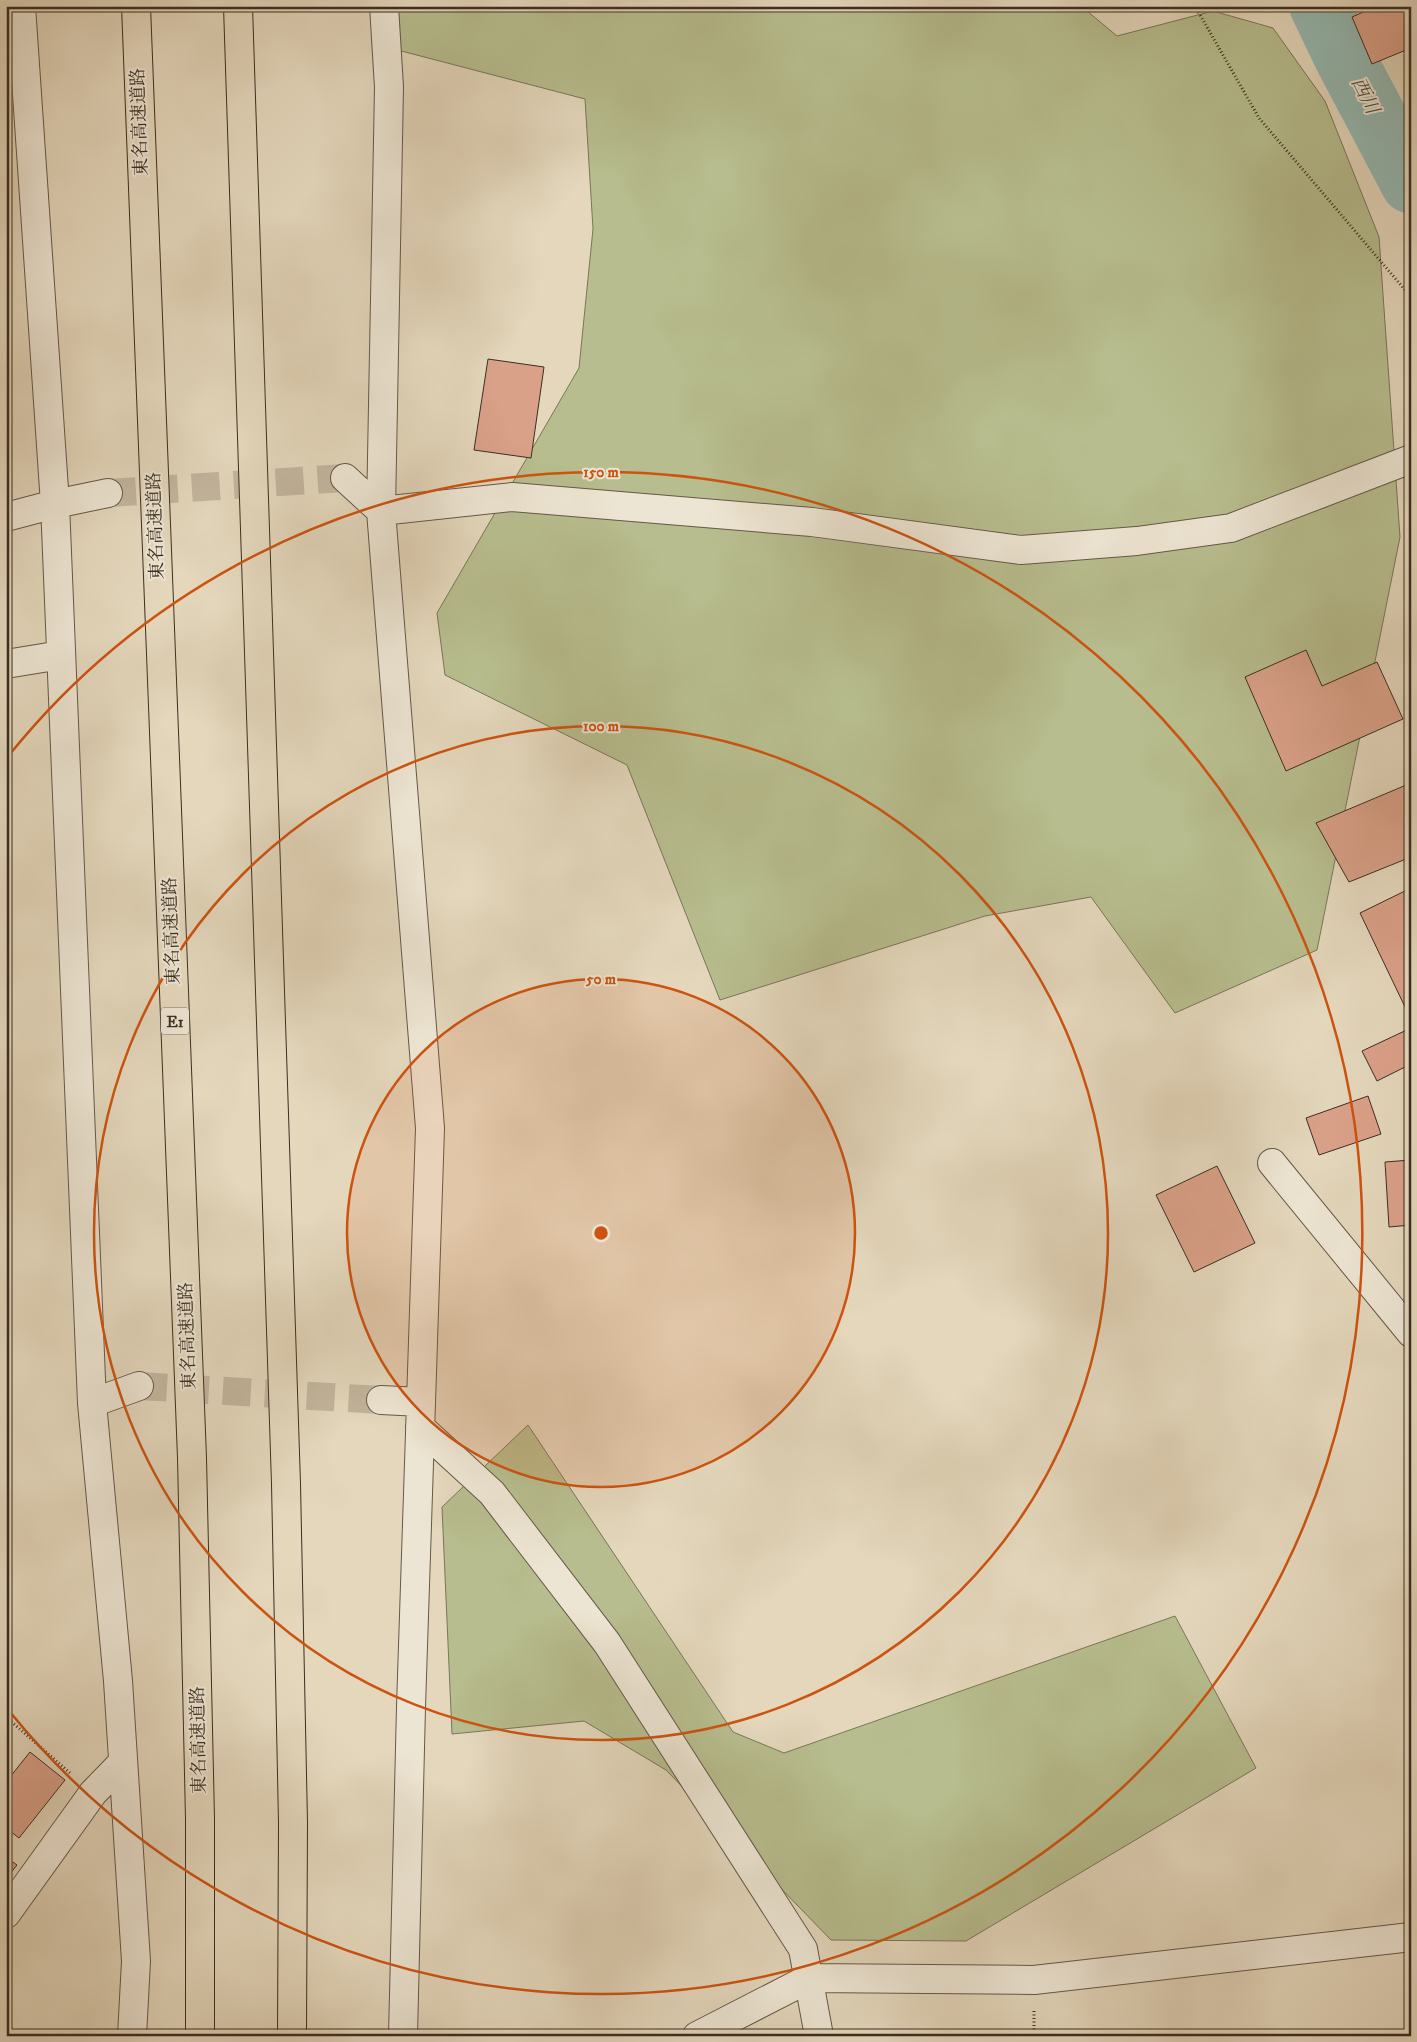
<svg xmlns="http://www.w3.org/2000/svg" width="1417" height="2042" viewBox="0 0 1417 2042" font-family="'IM FELL DW Pica','Noto Serif JP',serif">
<rect width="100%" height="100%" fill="#e4d7bc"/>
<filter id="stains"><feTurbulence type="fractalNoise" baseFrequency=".004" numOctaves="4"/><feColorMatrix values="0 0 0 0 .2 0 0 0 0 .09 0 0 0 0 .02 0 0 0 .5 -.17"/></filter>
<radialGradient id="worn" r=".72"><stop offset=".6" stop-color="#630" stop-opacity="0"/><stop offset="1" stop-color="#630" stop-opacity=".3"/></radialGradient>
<path fill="#b7bd8e" stroke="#797658" d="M392 6H1081L1117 36 1213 11 1273 28 1325 101 1379 237 1400 537 1317 950 1175 1013 1091 897 985 916 720 1000 627 765 445 675 437 613 579 368 593 229 585 99 386 47Z
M528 1425 733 1732 784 1753 1175 1616 1256 1768 966 1941 831 1940 666 1770 584 1721 452 1734 442 1507Z"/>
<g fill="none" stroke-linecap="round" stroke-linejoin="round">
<path stroke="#95b9b2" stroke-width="61" d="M1320 6 1344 56 1411 183"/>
</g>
<path fill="#daa189" stroke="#3b2e21" d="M1377 6H1411V48L1372 64 1352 17Z
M488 359 544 367 531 458 474 450Z
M1306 650 1322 686 1377 662 1403 719 1286 771 1245 677Z
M1411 783V857L1349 882 1316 823Z
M1411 888V1007L1406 1009 1360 913Z
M1411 1028V1064L1377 1081 1362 1051Z
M1368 1096 1381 1134 1319 1155 1306 1118Z
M1411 1160V1225L1389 1227 1385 1162Z
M1217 1166 1255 1243 1194 1272 1156 1195Z
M30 1752 65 1780 19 1838 6 1828V1782Z
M6 1857 17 1865 6 1879Z"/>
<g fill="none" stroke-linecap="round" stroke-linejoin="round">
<path stroke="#c2b59d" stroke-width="28" stroke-dasharray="28 14" stroke-linecap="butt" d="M108 493 345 478
M139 1386 381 1400"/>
<g stroke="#655848" stroke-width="30">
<path id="minor" d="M21 6 55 504 92 1403 118 1681 136 1961 132 2036
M384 6 389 87 381 511 430 1128 411 1707 403 2036
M345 478 381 511 512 497 812 522 1021 550 1137 541 1231 528 1411 459
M6 517 55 504 108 493
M6 664 61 655
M1272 1163 1411 1333
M381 1400 421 1402
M92 1403 139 1386
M420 1427 492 1493 607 1643 803 1949 819 2036
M6 1914 93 1793 123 1762
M697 2036 810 1978 1034 1980 1411 1937"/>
</g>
<g stroke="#3b2e21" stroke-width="30">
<path id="motorway" d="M136 6 192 1458 200 1819V2036
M238 6 286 1484 293 1823 292 2036"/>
</g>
<path stroke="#3b2e21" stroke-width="3" stroke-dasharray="1 2.5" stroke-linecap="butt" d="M1195 6 1259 118 1411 297
M6 1717 70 1773
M1034 2011V2036"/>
<use href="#minor" stroke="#ede5d3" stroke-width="28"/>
<use href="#motorway" stroke="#e4d7bc" stroke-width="28"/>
</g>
<circle cx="601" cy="1233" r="254" fill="#ce530f" fill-opacity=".12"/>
<g fill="none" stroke="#ce530f" stroke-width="2.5">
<circle cx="601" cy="1233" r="254"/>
<circle cx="601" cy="1233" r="507"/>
<path d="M10 754A761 761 0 1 1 10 1712"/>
</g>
<g text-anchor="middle" stroke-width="4" stroke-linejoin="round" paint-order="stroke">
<rect fill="#ede5d3" stroke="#706556" stroke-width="1" x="161" y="1007.5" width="28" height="27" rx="4"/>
<g font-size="16" font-weight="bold" fill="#3b2e21">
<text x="175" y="1027">E1</text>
</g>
<g font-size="18" fill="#3b2e21" stroke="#ede5d3">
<text transform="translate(139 122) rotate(-92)" y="6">東名高速道路</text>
<text transform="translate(155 526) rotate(-92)" y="6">東名高速道路</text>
<text transform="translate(171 931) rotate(-92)" y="6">東名高速道路</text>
<text transform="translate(187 1336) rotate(-92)" y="6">東名高速道路</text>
<text transform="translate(198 1740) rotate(-91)" y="6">東名高速道路</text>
</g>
<g font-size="19" font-style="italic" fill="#4d4a3e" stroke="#ede5d3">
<text transform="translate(1366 95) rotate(63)" y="7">西川</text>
</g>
</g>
<circle cx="601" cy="1233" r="8" fill="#ce530f" stroke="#ede5d3" stroke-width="2.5"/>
<g font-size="15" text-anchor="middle" font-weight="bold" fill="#ce530f" stroke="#ede5d3" stroke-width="4" stroke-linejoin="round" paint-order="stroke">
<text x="601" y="477">150 m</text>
<text x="601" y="731">100 m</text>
<text x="601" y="984">50 m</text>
</g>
<rect width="1417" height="2042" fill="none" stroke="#e4d7bc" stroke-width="25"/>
<rect x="8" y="8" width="1402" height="2027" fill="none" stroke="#3b2e21" stroke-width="2.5"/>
<rect x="12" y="12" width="1392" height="2017" fill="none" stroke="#3b2e21"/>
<rect width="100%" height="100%" filter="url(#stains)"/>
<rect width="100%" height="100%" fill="url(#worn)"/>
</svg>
